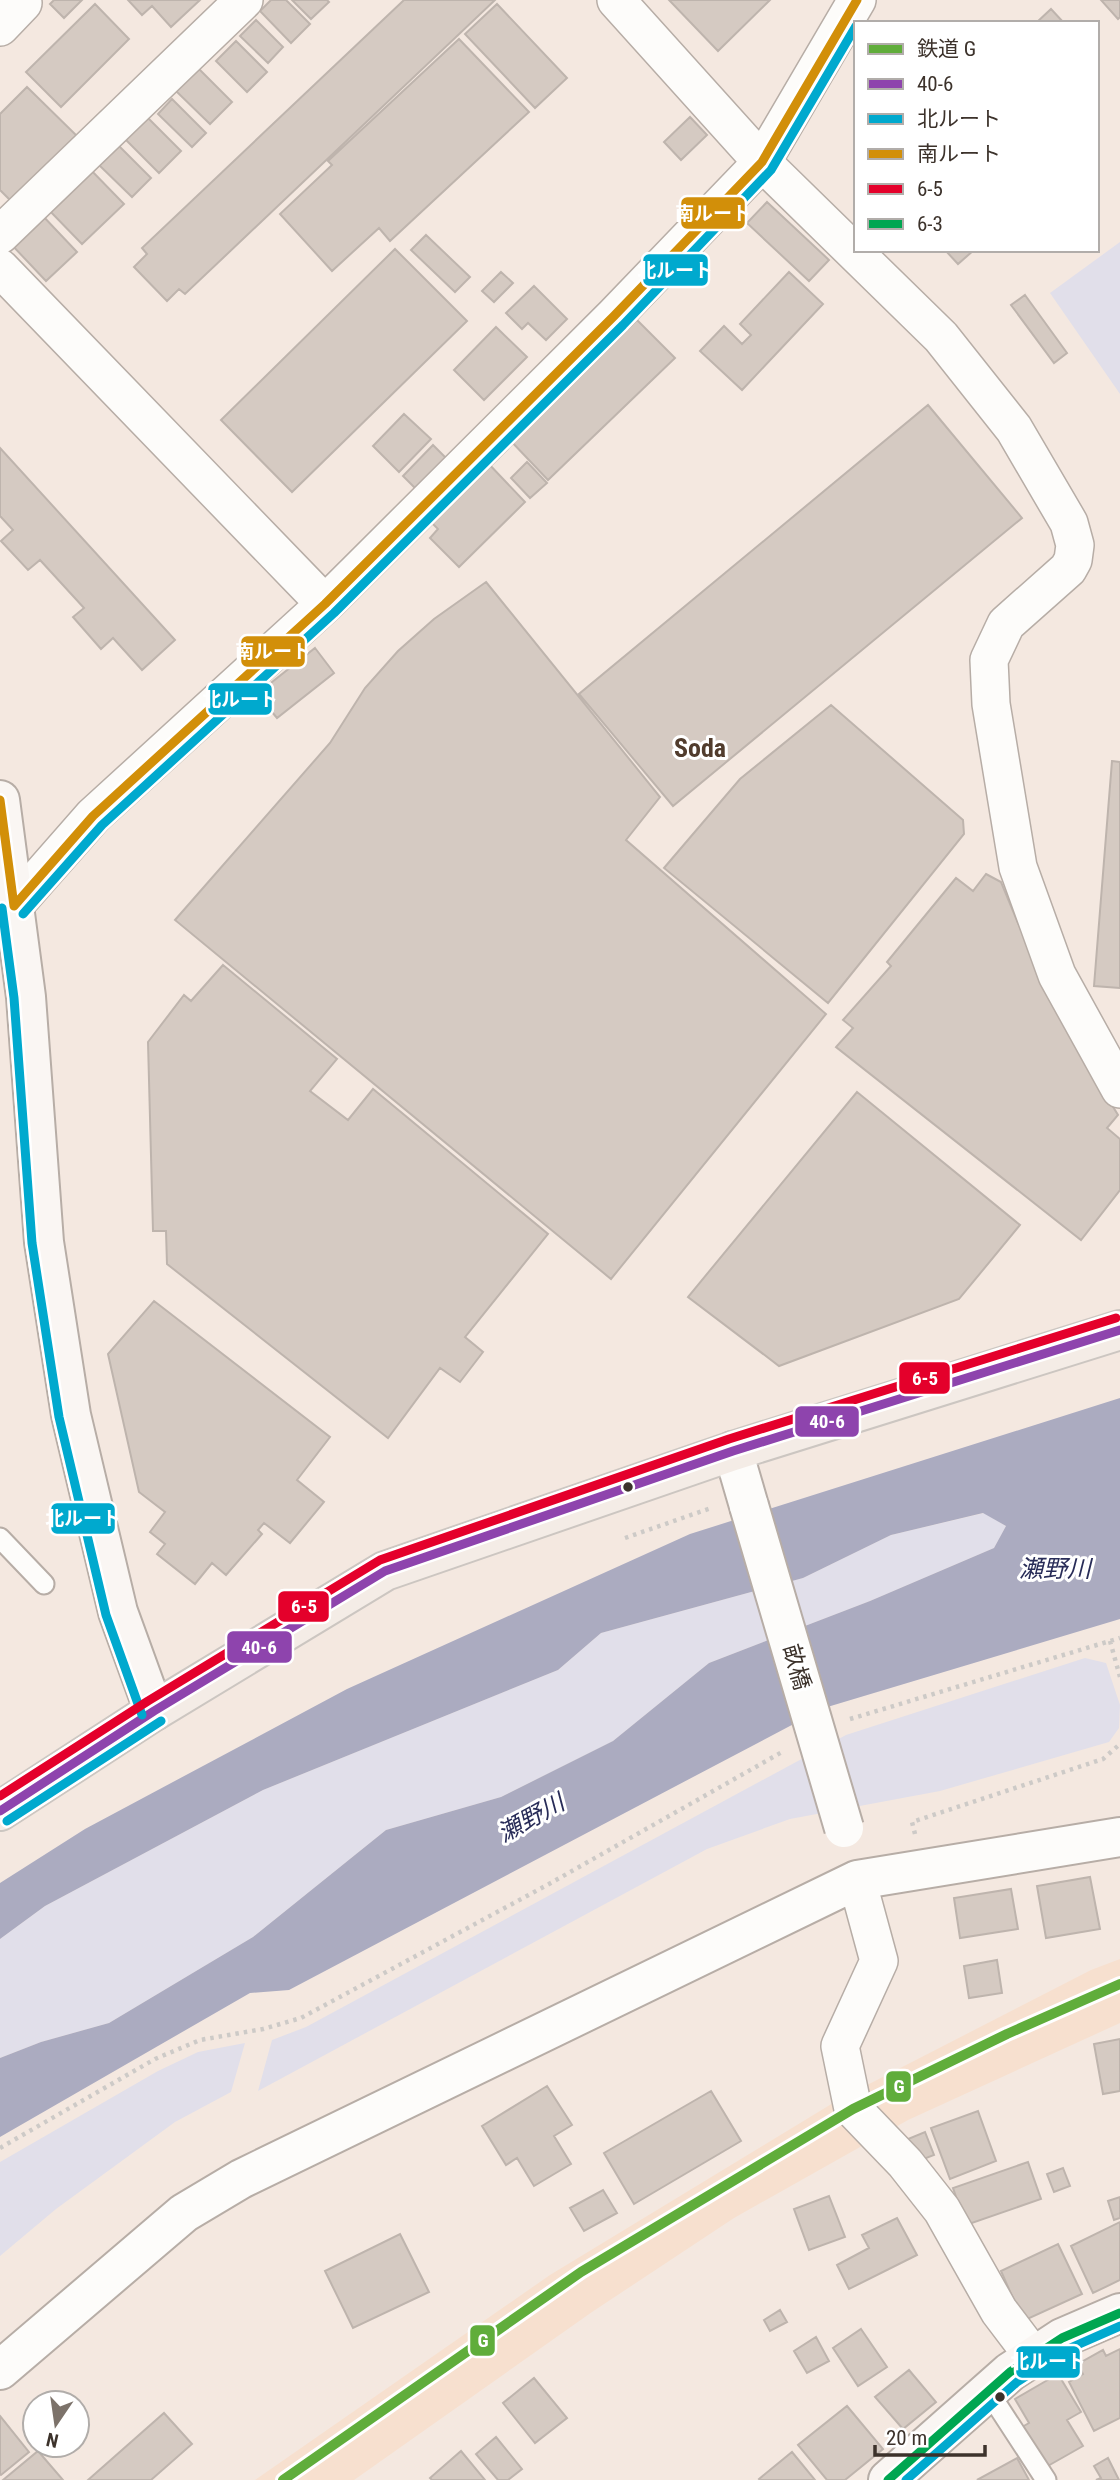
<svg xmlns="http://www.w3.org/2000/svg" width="1120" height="2480" viewBox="0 0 1120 2480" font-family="'Roboto Condensed','Noto Sans JP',sans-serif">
<rect width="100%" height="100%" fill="#f4e8e0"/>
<path fill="#f7e0cf" d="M1120 1959V2023L908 2120 734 2218 592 2312 354 2480H255L550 2275 838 2100 1091 1970Z"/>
<path fill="#e1dfea" d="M1120 242V394L1050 293Z
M984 1513 1006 1526 994 1548 870 1601 709 1663 613 1741 501 1797 386 1830 253 1937 109 2023 41 2042 0 2058V1939L45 1906 263 1790 558 1670 601 1633 803 1578 891 1535Z
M1085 1658 1106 1663 1120 1705 1119 1728 1109 1742 940 1791 790 1819 707 1849 258 2091 272 2040 306 2027 846 1735Z
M245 2043 231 2092 175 2122 56 2209 0 2256V2162L158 2071 198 2052Z"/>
<path fill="#ababc0" d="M1120 1398V1619L824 1708 289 1990 250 1993 0 2137V2058L41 2042 109 2023 253 1937 386 1830 501 1797 613 1741 709 1663 870 1601 994 1548 1006 1526 983 1513 891 1535 803 1578 601 1633 558 1670 263 1790 45 1906 0 1939V1883L85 1829 347 1689 690 1534Z"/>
<path fill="#d5cac2" stroke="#beb4ad" stroke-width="2" d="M54 0H82L64 18 50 4Z
M128 0H200L171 27 152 6 142 15Z
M271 0H286L310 24 291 43 260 11Z
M292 0H327L329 2 311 19Z
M404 0H495L185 294 179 289 167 301 134 267 147 254 142 248Z
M669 0H770L718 51Z
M1101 0H1120V17L1118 19Z
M95 4 129 39 61 107 26 72Z
M497 4 567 78 535 108 465 34Z
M1051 9 1064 23H1036Z
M256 20 283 47 268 63 240 36Z
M459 39 529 112 390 241 379 228 332 271 280 214 332 165 328 161Z
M236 41 267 72 247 92 216 61Z
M199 69 232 102 210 124 176 91Z
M27 87 78 137 12 202 0 190V114Z
M172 99 206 133 192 147 158 114Z
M146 116 181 151 159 173 124 138Z
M690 117 707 135 681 160 664 142Z
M118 145 151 178 132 197 98 164Z
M87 166 124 204 82 244 45 206Z
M767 202 829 260 809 281 747 223Z
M41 214 77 252 46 281 10 243Z
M426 235 470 277 455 292 411 250Z
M395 249 467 321 292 492 221 420Z
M945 250H974L958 264Z
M501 272 513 283 494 302 482 291Z
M789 272 823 304 742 390 700 351 724 326 742 344 751 335 740 324Z
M534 286 567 319 546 340 528 323 522 329 506 313Z
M1025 295 1067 353 1054 363 1011 305Z
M633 316 675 358 548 480 507 437Z
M496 327 527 357 484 400 454 370Z
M928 405 1022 518 673 806 579 694Z
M404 414 431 439 399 472 373 446Z
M433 445 447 459 417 490 403 476Z
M0 448 175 640 142 670 113 638 101 649 73 617 84 608 40 560 28 570 1 541 13 530 0 516Z
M486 461 525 502 459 567 430 538 438 529 427 518Z
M527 462 547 483 530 498 511 478Z
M486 582 660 797 626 840 826 1014 611 1279 175 920 330 743 365 688 398 651 434 619Z
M315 648 334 673 277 718 257 694Z
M831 705 963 820 964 834 828 1003 664 868 740 779Z
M1112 761 1120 762V988L1094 986Z
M986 874 1001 882 1018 923 1082 1056 1118 1115 1107 1128 1120 1139V1190L1081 1240 836 1047 853 1028 843 1020 891 966 887 962 956 878 973 891Z
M223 965 337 1059 310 1091 348 1120 373 1089 548 1234 465 1337 483 1352 460 1382 440 1368 388 1438 167 1264 166 1231H153L148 1042 184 995 191 1001Z
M857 1092 1020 1225 959 1299 779 1366 688 1297Z
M154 1301 330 1437 297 1480 324 1502 290 1543 264 1523 258 1530 262 1534 226 1575 212 1563 195 1584 157 1554 165 1544 150 1532 165 1512 139 1492 108 1354Z
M1090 1877 1100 1929 1046 1938 1037 1886Z
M1011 1889 1018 1929 960 1938 954 1898Z
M997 1960 1002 1993 969 1998 964 1966Z
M1120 2039V2091L1103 2094 1094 2044Z
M547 2086 572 2125 554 2136 571 2164 534 2186 517 2158 506 2165 482 2126Z
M711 2091 741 2141 634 2204 604 2153Z
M978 2111 996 2161 950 2179 931 2128Z
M925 2132 934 2155 916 2162 908 2139Z
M1028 2162 1041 2199 966 2225 953 2188Z
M1063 2168 1070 2186 1054 2192 1047 2174Z
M603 2190 617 2213 584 2231 570 2208Z
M829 2196 845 2237 809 2250 794 2209Z
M1120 2197V2218L1114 2220 1108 2201Z
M897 2218 917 2255 849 2289 837 2265 869 2248 862 2235Z
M1120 2222V2280L1093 2293 1071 2246Z
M400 2234 429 2292 353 2328 325 2271Z
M1058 2244 1082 2294 1023 2321 1001 2271Z
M780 2310 787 2322 770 2331 764 2320Z
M861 2329 887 2367 858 2386 833 2348Z
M816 2337 829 2361 807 2373 794 2351Z
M1120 2349V2418L1094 2431 1069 2382 1083 2374 1078 2364 1103 2350 1106 2356Z
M909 2370 936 2402 903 2429 875 2397Z
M1058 2374 1081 2412 1067 2420 1083 2446 1046 2467 1022 2427 1029 2423 1015 2399Z
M534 2378 567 2418 535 2443 503 2403Z
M847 2406 883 2449 845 2480H827L798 2445Z
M164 2413 192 2444 151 2480H88Z
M0 2416 29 2452 1 2475 0 2474Z
M496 2437 522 2469 508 2480H498L476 2454Z
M38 2451 63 2480H3Z
M461 2451 485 2480H432L430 2478Z
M792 2452 815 2480H760L759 2479Z
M1017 2458 1029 2480H977Z
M1108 2458 1119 2480H1096L1101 2478 1094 2466Z"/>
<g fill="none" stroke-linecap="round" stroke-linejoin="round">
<g stroke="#b7ada6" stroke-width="23">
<path id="service" d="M0 1538 44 1584
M988 2391 1046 2480"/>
</g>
<g stroke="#b7ada6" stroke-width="40">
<path id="minor" d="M616 0 762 162 941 337 1014 429 1069 523 1075 545 1073 560 1068 569 1006 624 989 660 991 704 1018 867 1057 975 1120 1089
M0 27 23 3 20 0
M0 235 244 0
M0 268 325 604
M0 917 14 906 93 816 325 604 614 316 762 162 857 0
M857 1880 879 1961 840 2046 853 2109 905 2163 942 2210 999 2311 1033 2356"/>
</g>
<g stroke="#b7ada6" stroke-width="42">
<path id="tertiary" d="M733 1451 749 1506
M0 2370 184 2213 241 2179 857 1880 1120 1837"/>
</g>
<g stroke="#b7ada6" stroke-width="42">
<path id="secondary" d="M0 800 26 997 44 1242 71 1415 118 1612 154 1711
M888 2480 1010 2372 1062 2338 1120 2313"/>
</g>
<g stroke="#ccc6c1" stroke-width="42">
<path id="trunk" d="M0 1811 154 1711 385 1571 733 1451 1120 1330"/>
</g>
<path stroke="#cdcac7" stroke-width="4.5" stroke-dasharray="3.5 5" stroke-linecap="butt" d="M625 1538 711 1508
M1110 1641 1120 1677
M850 1719 1120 1638
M915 1834 912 1822 1103 1759 1120 1744
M0 2148 155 2059 200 2040 263 2029 301 2018 549 1884 782 1752"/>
<use href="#service" stroke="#fdfcfa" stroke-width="19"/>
<use href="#minor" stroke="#fdfcfa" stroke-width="37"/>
<use href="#tertiary" stroke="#fdfcfa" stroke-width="38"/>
<use href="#secondary" stroke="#faf6f3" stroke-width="38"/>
<use href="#trunk" stroke="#f4ece6" stroke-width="38"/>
<g stroke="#b7ada6" stroke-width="42" stroke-linecap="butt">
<path id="tertiary-bridge" d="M749 1506 844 1828"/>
</g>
<use href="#tertiary-bridge" stroke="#fdfcfa" stroke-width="38"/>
<g stroke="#fff" stroke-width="14">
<path id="bus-1" d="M0 1811 154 1711 385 1571 733 1451 1120 1330"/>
</g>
<g stroke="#fff" stroke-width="14">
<path id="bus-2" d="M2 908 14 998 32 1243 59 1417 106 1615 142 1715
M23 914 102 825 334 613 623 325 771 170 856 26
M7 1821 161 1721
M906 2480 1017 2382 1068 2349 1120 2326"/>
</g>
<g stroke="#fff" stroke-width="14">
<path id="bus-3" d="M0 800 14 906
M14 906 93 816 325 604 614 316 762 162 857 0"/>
</g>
<g stroke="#fff" stroke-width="14">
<path id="bus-4" d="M0 1796 148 1701 380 1560 729 1439 1116 1318"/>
</g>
<g stroke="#fff" stroke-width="14">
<path id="bus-5" d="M888 2480 1010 2372 1062 2338 1120 2313"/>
</g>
<use href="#bus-1" stroke="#8e44ad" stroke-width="9"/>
<use href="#bus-2" stroke="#00a9ce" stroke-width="9"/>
<use href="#bus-3" stroke="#d28f09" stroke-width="9"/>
<use href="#bus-4" stroke="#e4002b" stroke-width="9"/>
<use href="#bus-5" stroke="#00a651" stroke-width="9"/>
<g stroke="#fff" stroke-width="16">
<path id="rail-1" d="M283 2480 581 2272 853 2109 1007 2034 1120 1984"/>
</g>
<use href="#rail-1" stroke="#60ad3b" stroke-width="10"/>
</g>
<g fill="#3c322b" stroke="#fff" stroke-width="2.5">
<circle cx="628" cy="1487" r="6"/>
<circle cx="1000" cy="2397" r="6"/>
</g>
<g text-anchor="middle" stroke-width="6" stroke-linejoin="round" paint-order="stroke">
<g font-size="23" fill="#3c322b" stroke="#fff">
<text transform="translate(797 1667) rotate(74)" y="8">畝橋</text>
</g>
<g font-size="24" font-style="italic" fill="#282c58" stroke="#fff">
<text x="1055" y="1577">瀬野川</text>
<text transform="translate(531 1818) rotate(-29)" y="8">瀬野川</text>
</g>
<g font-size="26" font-weight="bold" fill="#513c2d" stroke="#fff">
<text x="700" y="757">Soda</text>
</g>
</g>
<g stroke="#fff" stroke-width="2.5">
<rect x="680" y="196" width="66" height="34" rx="7" fill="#d28f09"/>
<rect x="642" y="253" width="67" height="34" rx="7" fill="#00a9ce"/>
<rect x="240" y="635" width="66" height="33" rx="7" fill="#d28f09"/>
<rect x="207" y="682" width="66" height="34" rx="7" fill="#00a9ce"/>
<rect x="898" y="1361" width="53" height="34" rx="7" fill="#e4002b"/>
<rect x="794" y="1405" width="66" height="33" rx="7" fill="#8e44ad"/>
<rect x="50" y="1502" width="66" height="33" rx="7" fill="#00a9ce"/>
<rect x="277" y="1590" width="53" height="33" rx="7" fill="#e4002b"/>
<rect x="226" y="1630" width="67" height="34" rx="7" fill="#8e44ad"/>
<rect x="885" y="2070" width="27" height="33" rx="7" fill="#60ad3b"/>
<rect x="469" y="2324" width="27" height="33" rx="7" fill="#60ad3b"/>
<rect x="1015" y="2345" width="66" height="34" rx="7" fill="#00a9ce"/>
</g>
<g font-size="19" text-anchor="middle" font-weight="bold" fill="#fff">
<text x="713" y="220">南ルート</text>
<text x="675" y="277">北ルート</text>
<text x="273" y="658">南ルート</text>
<text x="240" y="706">北ルート</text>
<text x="925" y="1385">6-5</text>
<text x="827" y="1428">40-6</text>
<text x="83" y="1525">北ルート</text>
<text x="304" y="1613">6-5</text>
<text x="259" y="1654">40-6</text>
<text x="899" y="2093">G</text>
<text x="483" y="2347">G</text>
<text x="1048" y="2368">北ルート</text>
</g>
<rect x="854" y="21" width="245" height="231" fill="#ffffff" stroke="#b1adaa" stroke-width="2"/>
<rect x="868" y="44" width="35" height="10" fill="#60ad3b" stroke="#b1adaa" stroke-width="2"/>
<text x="917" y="56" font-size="21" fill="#3c322b">鉄道 G</text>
<rect x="868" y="79" width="35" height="10" fill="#8e44ad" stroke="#b1adaa" stroke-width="2"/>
<text x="917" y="91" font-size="21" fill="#3c322b">40-6</text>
<rect x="868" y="114" width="35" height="10" fill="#00a9ce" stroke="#b1adaa" stroke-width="2"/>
<text x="917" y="126" font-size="21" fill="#3c322b">北ルート</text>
<rect x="868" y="149" width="35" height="10" fill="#d28f09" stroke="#b1adaa" stroke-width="2"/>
<text x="917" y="161" font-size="21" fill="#3c322b">南ルート</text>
<rect x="868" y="184" width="35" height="10" fill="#e4002b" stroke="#b1adaa" stroke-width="2"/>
<text x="917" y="196" font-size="21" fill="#3c322b">6-5</text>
<rect x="868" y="219" width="35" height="10" fill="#00a651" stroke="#b1adaa" stroke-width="2"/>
<text x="917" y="231" font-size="21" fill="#3c322b">6-3</text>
<g transform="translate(56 2424) rotate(193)"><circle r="33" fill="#ffffff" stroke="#b1adaa" stroke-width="2"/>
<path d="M0-5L12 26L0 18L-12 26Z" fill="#7c726a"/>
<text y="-10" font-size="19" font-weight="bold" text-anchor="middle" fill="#3c322b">N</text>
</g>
<path d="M875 2445v10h110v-10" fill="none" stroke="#3c322b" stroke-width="3.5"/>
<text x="886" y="2445" font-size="21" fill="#3c322b" stroke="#ffffff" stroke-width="5" paint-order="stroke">20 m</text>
</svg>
